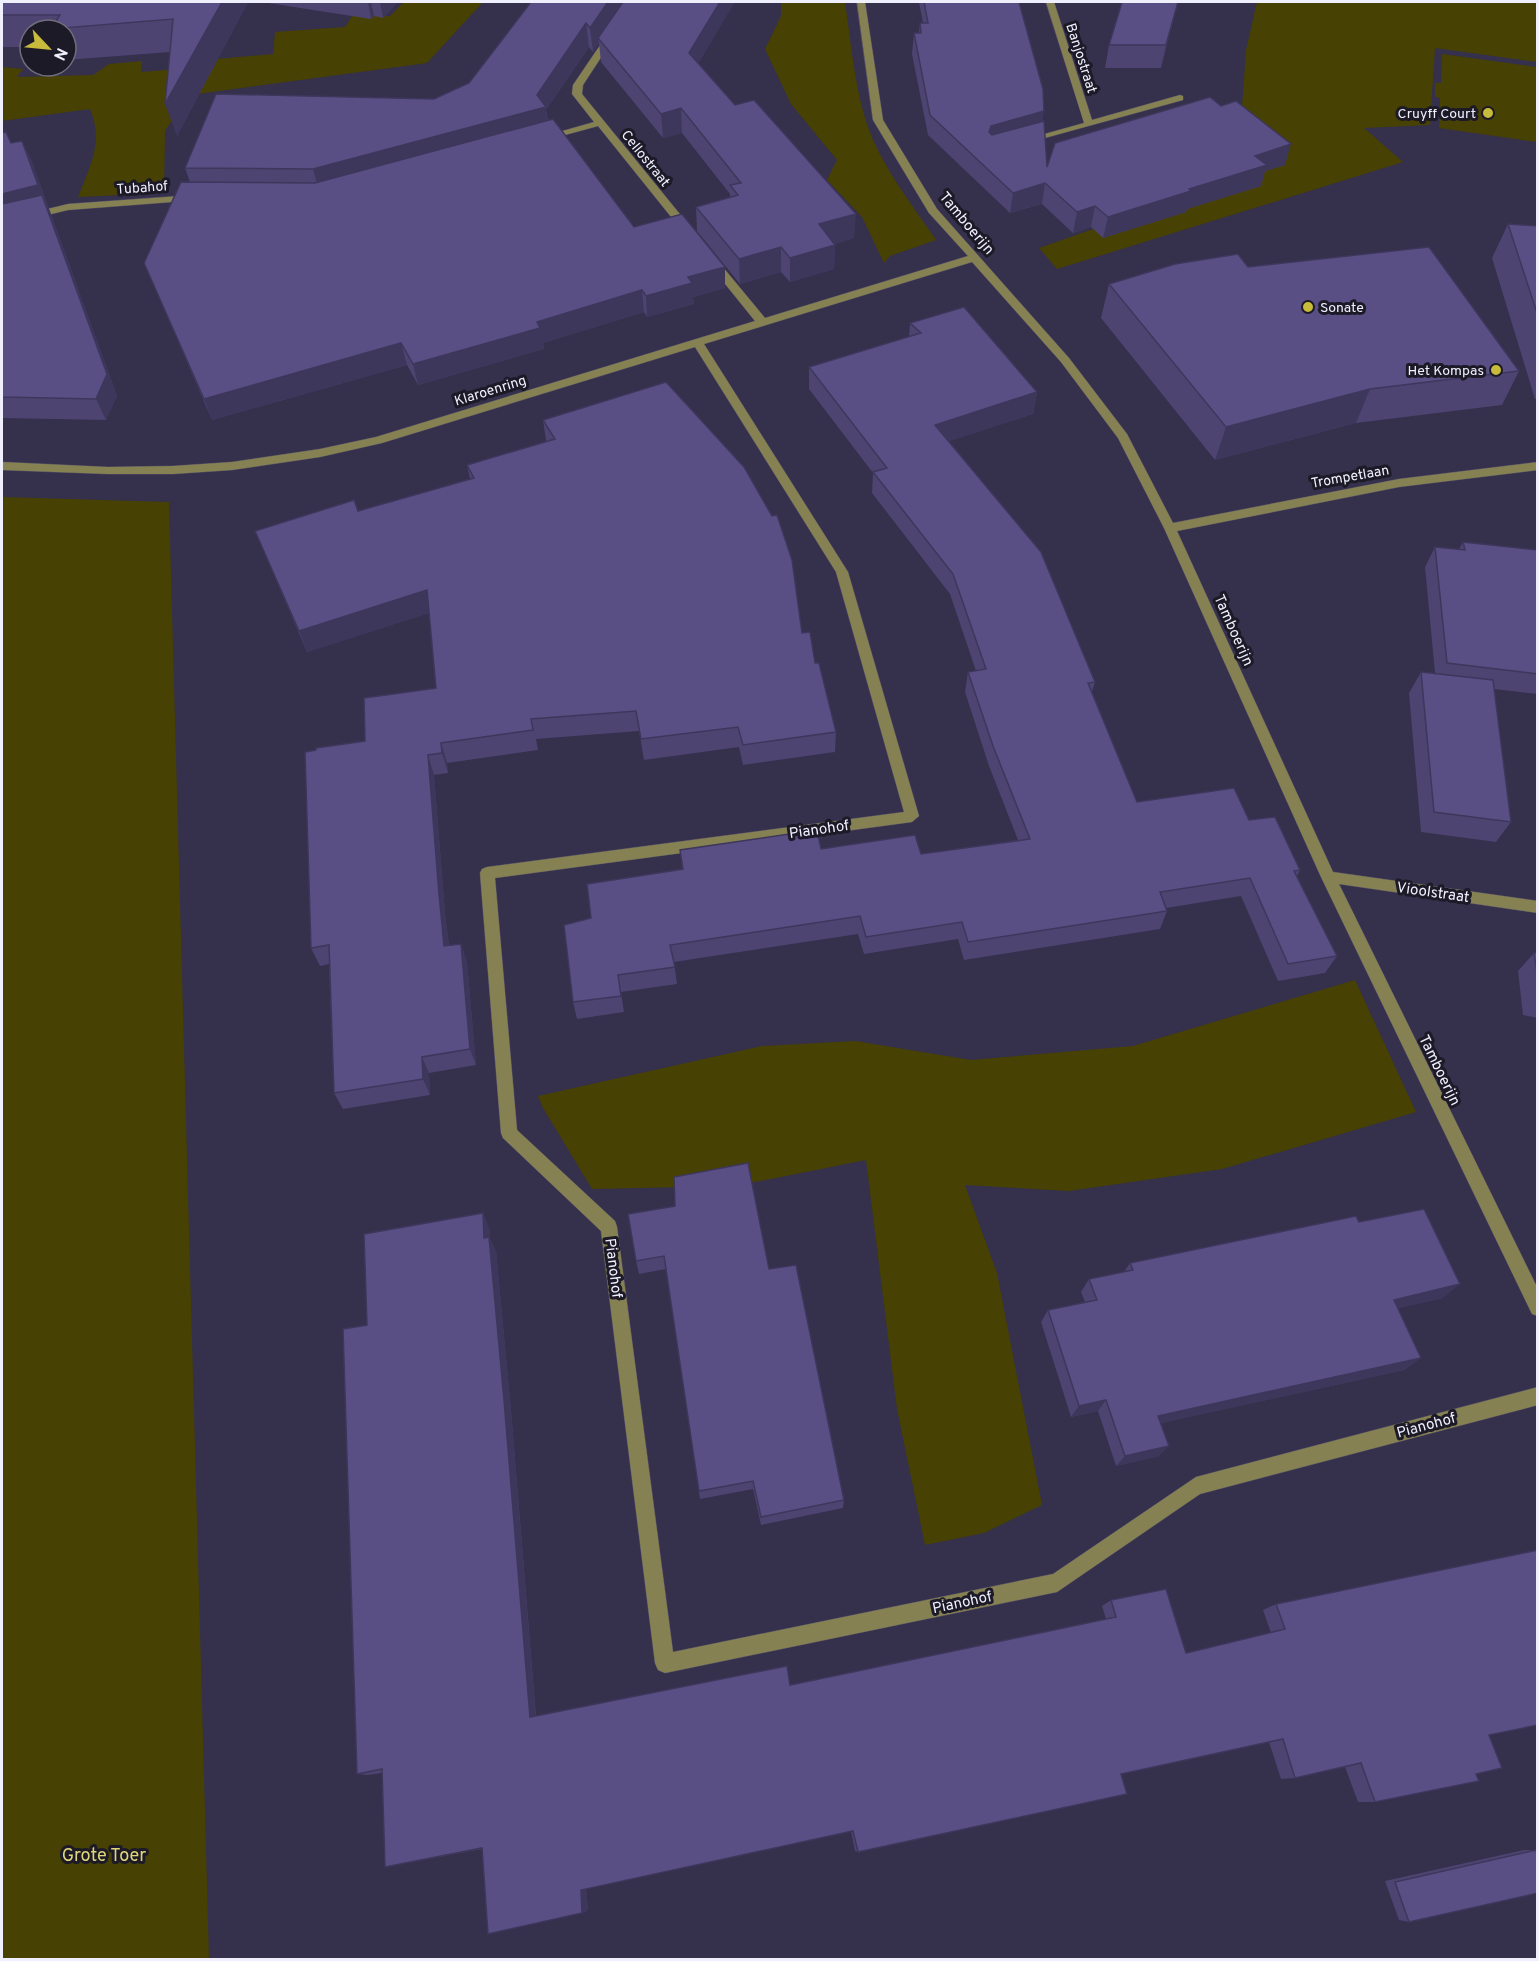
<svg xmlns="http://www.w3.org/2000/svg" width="1539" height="1961" viewBox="0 0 1539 1961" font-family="Overpass,sans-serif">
<rect width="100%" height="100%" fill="#35304b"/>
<path fill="#474103" d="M404 2H483L427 63 197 94 180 107 165 131 164 193 78 197C90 166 104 142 90 109L2 121V67L23 69 17 77 93 75 109 64 142 61 141 72 192 68 193 61 273 54 275 32 345 27 352 16H390Z
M781 2H845C852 48 855 99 874 142 890 177 915 209 936 240L890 256 884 263 862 217 827 180 837 160 791 104 765 49 781 16Z
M1257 2H1537V62L1435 48 1430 125 1364 128 1403 162 1057 269 1039 248 1259 171 1241 122 1246 50Z
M1442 54 1537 67V142L1439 128 1440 98 1435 97V83H1441Z
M2 497 169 502 209 1959H2Z
M1355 980 1416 1112 1222 1169 1069 1191 965 1185 997 1273 1042 1505 984 1533 925 1545 897 1409 866 1160 735 1186 592 1189 543 1108 538 1096 762 1046 855 1041 971 1060 1133 1046Z"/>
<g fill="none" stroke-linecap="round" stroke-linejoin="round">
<g stroke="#534f67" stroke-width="1">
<path id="minor" d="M626 2H634V7L583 85 582 94 692 229V233H684L598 126 543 141 538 138 594 122 572 94 573 85 626 7Z
M857 2H865L883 120 937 209 1069 358 1127 434 1173 523 1399 479 1538 462V470L1399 487 1177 531 1333 872 1538 901V913L1339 884 1538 1289V1316L1532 1314 1321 877 1164 528 1118 438 1061 362 972 262 704 344 848 572 919 816 912 822 495 878 517 1130 615 1221 617 1227 673 1652 1053 1574 1196 1477 1538 1387V1405L1200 1494 1057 1592 665 1673 658 1670 655 1663 601 1231 503 1138 501 1133 480 873 482 869 487 867 904 812 836 572 695 347 382 443 320 457 232 470 173 474H108L2 470V462L108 467 173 466 232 462 320 449 376 437 755 321 709 264V260H717L765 318 968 256 929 213 873 120Z
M1046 2H1054L1092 120 1180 95 1183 96V100L1023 144V140L1084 123Z
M194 195 198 196V200L68 210 2 226V220L68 204Z"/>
</g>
<use href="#minor" fill="#868153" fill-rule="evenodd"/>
</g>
<path fill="#4d4472" d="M2 2H248L177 136 170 52 66 60V30H30V47H2Z
M267 2H398L383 18 374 16 371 19 268 3Z
M531 2 698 64 854 238 835 244 834 269 790 282 781 272 740 284 697 231 696 207 730 197V194L682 133 663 138 601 62 599 43 593 52 589 47 546 110 548 120 634 227 725 267V288L693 297 694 304 647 317 644 312 543 343 544 349 418 385 407 365 212 420 144 263 190 182 185 168 434 99 469 83Z
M919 2H1019L1042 121 1047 167 1285 165 1265 171 1261 186 1187 209 1186 212 1103 238 1091 227 1073 233 1042 204 1010 213 928 135 912 54 914 33H919L920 23H923Z
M1178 2 1161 68H1105L1109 45Z
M2 133 11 143 22 141 32 162 117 396 106 420 2 418Z
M1508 224 1538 226V399H1535L1492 258Z
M1248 267 1519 371 1502 405 1356 423 1215 460 1101 318 1109 284Z
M910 323 1037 392 1033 414 949 441 1095 682 1092 692 1137 802 1249 820 1300 870 1297 876 1337 956 1325 973 1278 981 1241 896 1166 908 1167 911 1160 929 964 960 958 939 864 954 858 934 674 962 677 984 621 992 624 1012 577 1019 573 1002 591 918 682 869 680 850 821 849 921 854 1018 840 989 766 965 692 968 672 976 671 950 594 872 493 873 473 809 389V367L909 337Z
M543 420 802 633 815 663 836 732 835 752 743 765 739 747 644 760 639 731 536 739 538 750 447 763 448 773 434 775 445 913 449 946 461 944 467 962 476 1065 429 1073 430 1095 343 1109 334 1093 329 964 320 966 311 948 365 741 436 688 429 613 307 652 255 531 358 511 470 479 467 465 546 441Z
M1463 542 1538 550V694L1494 689 1511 822 1496 842 1421 832 1409 693 1421 672 1435 673 1425 567 1435 547 1459 549Z
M1534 953H1538V1018L1523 1015 1518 971Z
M628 1214 769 1269 844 1500 843 1508 761 1525 753 1489 700 1499 666 1269 639 1274 636 1261Z
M1359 1222 1443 1298 1398 1308 1421 1358 1404 1370 1161 1423 1159 1456 1116 1466 1098 1411 1071 1417 1041 1322 1048 1310 1085 1302 1081 1292 1089 1279 1124 1272 1130 1263Z
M489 1227 490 1239 496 1251 511 1410 536 1716 790 1685 1106 1619 1102 1606 1111 1600 1186 1653 1271 1633 1263 1610 1276 1604 1489 1735 1476 1774 1375 1802H1358L1345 1767 1295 1778 1281 1779 1269 1742 1121 1774 858 1852 855 1851 851 1831 586 1889 588 1910 582 1913 482 1849 396 1865 385 1867 382 1773 368 1775 357 1774 367 1325Z
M1524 1850H1536L1409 1922 1399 1920 1385 1881Z"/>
<path fill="#3e375c" d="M222 2H248L177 136 165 104Z
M368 2H371L374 16 371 19Z
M380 2H398L383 18Z
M608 2H624L598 38 599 43 593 52 590 28Z
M720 2H735L690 78 689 53Z
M1178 2 1173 21 1161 68 1166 45Z
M586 23 589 47 546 110 549 132 320 194 313 169 537 95Z
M681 108 682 133 663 138 661 114Z
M1044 111 1041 132 988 147 989 132 991 126Z
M22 141 32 162 117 396 106 420 96 399 2 218V194Z
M1291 144 1285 165 1265 171 1261 186 1187 209 1186 212 1103 238 1108 217 1189 189 1255 156Z
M1045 183 1042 204 1010 213 1013 193Z
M1095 206 1091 227 1073 233 1077 212Z
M856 214 854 238 819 249V224Z
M835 245 834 269 790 282V258Z
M781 247V272L740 284 739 259Z
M725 267V288L693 297 694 304 647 317 646 296 688 277Z
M642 290 644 312 543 343 544 349 418 385 413 364 537 322Z
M401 343 407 365 212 420 204 399Z
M1370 389 1356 423 1215 460 1226 427Z
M1037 392 1033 414 932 447 935 425Z
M427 590 433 612 307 652 299 631Z
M441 743 447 763 448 773 442 753Z
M428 755 434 775 445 913 451 964 444 946 439 894Z
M461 944 467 962 476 1065 470 1049Z
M422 1057 429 1073 430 1095 423 1079Z
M483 1213 489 1227 490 1239 496 1251 511 1410 536 1720 530 1717 484 1238Z
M1460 1284 1443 1298 1379 1313 1394 1300Z
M1421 1358 1404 1370 1148 1426 1158 1416Z
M1106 1400 1098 1411 1071 1417 1079 1406Z
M1169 1446 1159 1456 1116 1466 1125 1456Z
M586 1888 588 1910 582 1913 581 1890Z"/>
<path fill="#594f84" stroke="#3e375c" stroke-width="1.5" d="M2 2H222L165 104 173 19 51 29 60 15H2Z
M531 2H608L590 28 586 23 537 95 546 107 313 169 185 168 216 94 434 99 469 83Z
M623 2H720L689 53 735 105 754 100 856 214 819 224 835 245 790 258 781 247 739 259 696 207 738 195 730 185 741 183 681 108 661 114 598 38Z
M924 2H1019L1043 89 1044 111 991 126 989 132 992 135 1044 121 1047 167 1055 143 1210 97 1221 106 1236 101 1291 144 1255 156 1267 165 1189 189 1191 191 1108 217 1095 206 1077 212 1045 183 1013 193 930 115 914 33H921L920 23H928Z
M1122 2H1178L1166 45H1109Z
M553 119 634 227 682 214 725 267 688 277 692 283 646 296 642 290 537 322 540 328 413 364 401 343 204 399 144 263 181 182 315 183Z
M6 132 11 143 22 141 38 185 2 194V133Z
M42 195 107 374 96 399 2 397V204Z
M1508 224 1538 226V316Z
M1429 247 1519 371 1370 389 1226 427 1109 284 1175 264 1238 254 1248 267Z
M964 307 1037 392 935 425 1041 552 1095 682 1088 683 1137 802 1234 788 1249 820 1275 817 1300 870 1294 871 1337 956 1288 964 1250 878 1160 892 1167 911 968 942 962 922 866 937 860 916 670 945 675 967 618 975 621 996 573 1002 564 925 591 918 587 884 683 869 680 850 817 830 821 849 915 835 921 854 1030 839 993 746 968 672 986 669 953 574 873 472 887 468 809 367 921 333 910 323Z
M666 382 744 467 772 516 777 515 792 560 802 633 810 632 815 663H819L836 732 743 745 738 727 641 739 636 711 531 719 533 730 441 743 442 753 428 755 439 894 444 946 461 944 470 1049 422 1057 423 1079 334 1093 329 945 311 948 305 752 316 750V748L365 741 364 698 436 688 427 590 299 631 255 531 354 500 358 511 474 478 467 465 555 439 543 420Z
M1463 542 1538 550V674L1447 663 1435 547 1465 550Z
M1421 672 1493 680 1511 822 1434 812Z
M1534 953H1538V979Z
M748 1163 769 1269 796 1265 844 1500 761 1517 753 1481 699 1491 664 1256 636 1261 628 1214 675 1206 674 1177Z
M1424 1209 1460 1284 1394 1300 1421 1358 1158 1416 1169 1446 1125 1456 1106 1400 1079 1406 1048 1310 1097 1300 1089 1279 1133 1270 1130 1263 1356 1216 1359 1222Z
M483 1213 484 1238 489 1237 504 1400 530 1717 787 1666 790 1685 1116 1617 1111 1600 1166 1589 1186 1653 1285 1629 1276 1604 1538 1550V1725L1489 1735 1502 1768 1476 1774 1479 1781 1375 1802 1361 1763 1295 1778 1283 1739 1121 1774 1127 1794 858 1852 853 1831 581 1890 582 1913 488 1934 482 1848 385 1867 382 1769 357 1774 343 1329 367 1325 364 1234Z
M1536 1850 1538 1859V1893L1409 1922 1395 1882Z"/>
<g fill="#c8bb3b" stroke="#1c1a27" stroke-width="2">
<circle cx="1488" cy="113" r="6"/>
<circle cx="1308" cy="307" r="6"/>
<circle cx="1496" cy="370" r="6"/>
</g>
<g text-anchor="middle" stroke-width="6" stroke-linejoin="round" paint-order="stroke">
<g font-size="14" fill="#f0effd" stroke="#1c1a27">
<text transform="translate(1082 58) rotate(72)" y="5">Banjostraat</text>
<text transform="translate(646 158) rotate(51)" y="5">Cellostraat</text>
<text transform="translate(142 187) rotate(-4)" y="5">Tubahof</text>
<text transform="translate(490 390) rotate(-17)" y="5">Klaroenring</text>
<text transform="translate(1350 476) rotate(-10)" y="5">Trompetlaan</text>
</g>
<g font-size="14" fill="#f0effd" stroke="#1c1a27" text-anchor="end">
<text x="1476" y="118">Cruyff Court</text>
<text x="1320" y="312" text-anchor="start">Sonate</text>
<text x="1484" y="375">Het Kompas</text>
</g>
<g font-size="15" fill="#f0effd" stroke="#1c1a27">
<text transform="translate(967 223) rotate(50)" y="5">Tamboerijn</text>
<text transform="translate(1234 630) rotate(66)" y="5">Tamboerijn</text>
<text transform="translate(819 829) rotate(-8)" y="5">Pianohof</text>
<text transform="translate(1433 892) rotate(8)" y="5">Vioolstraat</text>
<text transform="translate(1440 1070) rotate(64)" y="5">Tamboerijn</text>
<text transform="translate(614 1268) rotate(83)" y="5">Pianohof</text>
<text transform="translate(1426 1425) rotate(-15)" y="5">Pianohof</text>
<text transform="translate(962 1602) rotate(-12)" y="5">Pianohof</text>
</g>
<g font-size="18" fill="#e0d679" stroke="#1c1a27">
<text x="104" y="1861">Grote Toer</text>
</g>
</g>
<rect width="1539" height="1961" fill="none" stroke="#f0effd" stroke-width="6"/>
<g transform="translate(48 48) rotate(116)"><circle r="28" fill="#1c1a27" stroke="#716f7d" stroke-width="1.5"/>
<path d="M0-4.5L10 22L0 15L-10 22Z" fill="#c8bb3b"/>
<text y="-9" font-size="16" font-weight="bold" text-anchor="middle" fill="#f0effd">N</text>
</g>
</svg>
